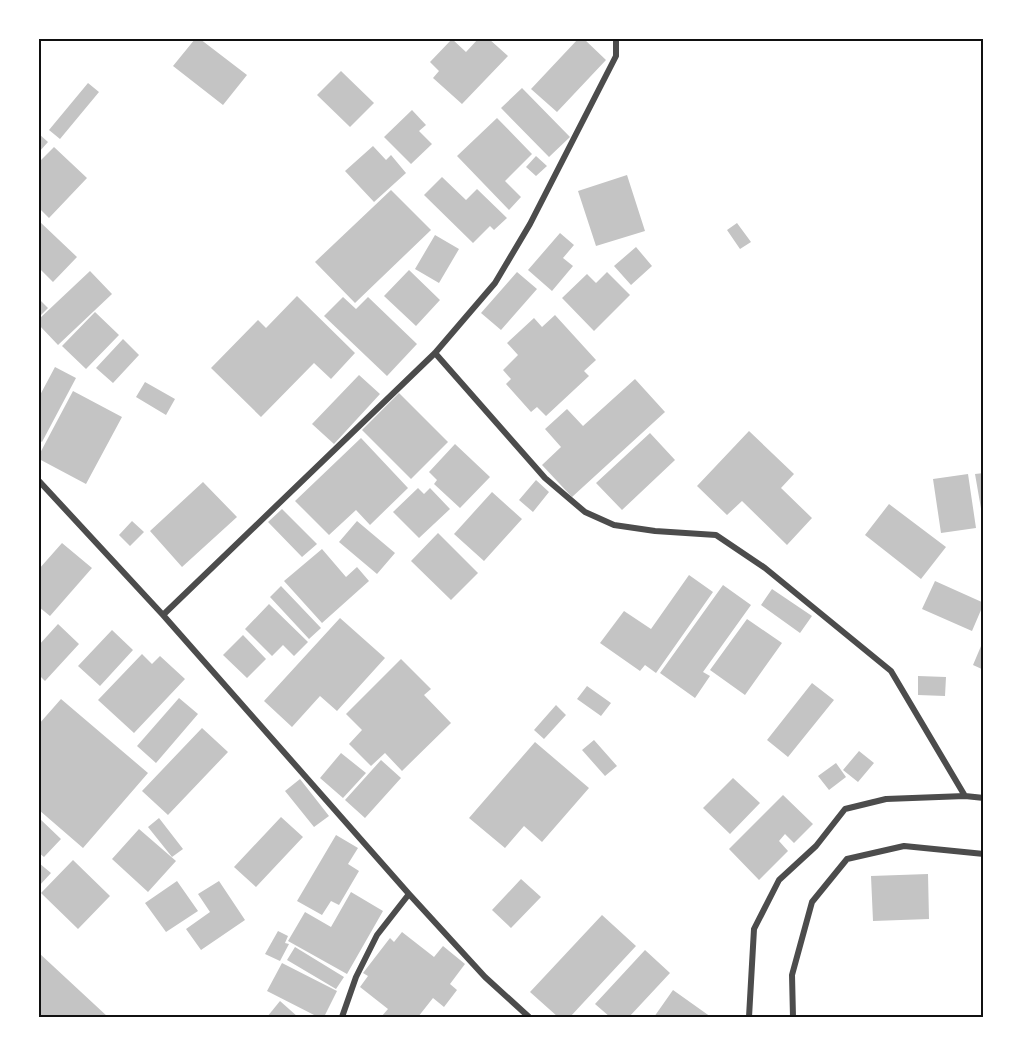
<svg xmlns="http://www.w3.org/2000/svg" width="1023" height="1056" viewBox="0 0 1023 1056" font-family="'Crimson Pro',serif">
<rect width="100%" height="100%" fill="#fff"/>
<path fill="#c4c4c4" d="M195 39H200L247 75 223 105 173 66Z
M452 39 466 52 478 39H489L508 56 462 104 433 78 439 71 430 62Z
M578 39H584L606 60 557 112 531 89Z
M341 71 374 103 350 127 317 95Z
M88 83 99 92 60 139 49 130Z
M522 88 570 137 549 157 501 108Z
M412 110 426 125 419 131 432 144 411 164 384 137Z
M497 118 532 154 505 181 521 197 509 210 457 156Z
M39 134 48 142 39 152Z
M373 146 386 160 391 155 406 173 374 202 345 171Z
M54 147 87 178 49 218 39 208V162Z
M536 156 547 166 536 176 526 167Z
M627 175 645 231 596 246 578 191Z
M442 177 466 200 477 189 507 218 494 230 490 226 473 243 424 195Z
M391 190 431 230 355 303 315 262Z
M39 221 77 257 53 282 39 268Z
M737 223 751 242 740 249 727 230Z
M560 233 574 245 563 258 573 266 552 291 528 270Z
M435 235 459 249 439 283 415 269Z
M636 247 652 266 631 285 614 266Z
M409 270 440 300 416 326 384 296Z
M90 271 112 294 58 345 39 325V319Z
M517 272 537 289 501 330 481 313Z
M607 272 630 295 594 331 562 298 587 274 596 283Z
M297 296 355 353 331 379 314 363 261 417 211 368 258 320 266 328Z
M343 297 356 309 368 297 417 344 387 376 324 316Z
M39 299 48 308 39 317Z
M95 312 119 335 86 369 62 346Z
M555 315 596 360 584 371 589 376 546 416 537 407 531 412 506 384 511 379 503 370 518 355 507 343 534 318 542 327Z
M123 339 139 355 113 383 96 368Z
M55 367 76 378 42 442 39 440V397Z
M359 375 380 394 334 444 312 424Z
M635 379 665 412 572 497 542 465 561 447 545 429 567 409 583 426Z
M145 382 175 399 166 415 136 397Z
M73 391 122 417 86 484 39 459V455Z
M399 393 448 442 411 479 362 430Z
M749 431 794 474 781 488 812 518 787 545 742 501 727 515 697 486Z
M650 433 675 460 622 510 596 483Z
M361 438 408 488 370 525 356 510 329 535 295 501Z
M455 444 490 477 460 508 434 484 437 480 429 472Z
M984 473V520H983L975 474Z
M968 474 976 528 941 533 933 479Z
M536 480 549 492 533 512 519 500Z
M203 482 237 517 182 567 150 531Z
M418 488 424 494 430 488 450 509 419 538 393 512Z
M492 492 522 519 484 561 454 534Z
M889 504 946 547 921 579 865 535Z
M282 509 317 544 302 557 268 522Z
M132 521 144 532 130 546 119 535Z
M357 521 395 553 377 574 339 542Z
M438 533 478 573 451 600 411 561Z
M62 543 92 568 50 616 39 607V569Z
M322 549 346 577 357 567 369 581 322 623 284 581Z
M689 575 713 592 656 673 645 665 640 671 600 643 624 611 651 629Z
M935 581 984 603 972 631 922 609Z
M723 585 751 605 703 672 710 676 695 698 660 673Z
M281 586 321 628 309 639 270 597Z
M772 589 812 616 800 633 761 605Z
M269 604 308 642 294 656 283 645 272 656 245 629Z
M340 618 385 658 337 711 320 696 292 727 264 701Z
M747 619 782 643 745 695 710 670Z
M58 624 79 644 45 681 39 675V645Z
M112 630 133 650 100 686 78 666Z
M243 635 266 659 247 678 223 655Z
M984 639V670L973 665Z
M142 654 152 664 160 656 185 679 134 733 98 700Z
M401 659 431 689 424 695 451 723 402 771 385 753 371 766 349 744 362 730 346 714Z
M918 676 946 677 945 696 918 695Z
M812 683 834 700 788 757 767 740Z
M587 686 611 703 601 716 577 699Z
M179 698 198 714 156 763 137 746Z
M61 699 148 773 83 848 39 810V724Z
M556 705 566 715 544 739 534 730Z
M202 728 228 752 168 815 142 791Z
M594 740 617 766 605 776 582 750Z
M535 742 589 788 542 842 524 826 505 848 469 818Z
M859 751 874 763 858 782 843 770Z
M341 753 366 773 343 798 320 778Z
M381 760 401 778 365 818 345 800Z
M836 763 846 777 829 790 818 776Z
M733 778 760 803 730 834 703 808Z
M300 779 329 816 314 827 285 791Z
M783 795 813 824 794 843 785 834 779 841 788 851 759 880 729 849Z
M281 817 303 837 256 887 234 867Z
M39 818 61 839 44 857 39 853Z
M159 818 183 849 172 857 148 827Z
M139 829 176 861 148 892 112 859Z
M336 835 358 848 348 864 359 871 339 905 331 901 322 915 297 901Z
M73 860 110 896 78 929 41 893Z
M39 863 51 873 39 886Z
M928 874 929 919 873 921 871 876Z
M521 879 541 897 511 928 492 910Z
M177 881 198 911 166 932 145 903Z
M219 881 245 920 201 950 186 929 210 912 198 894Z
M351 892 383 911 347 974 288 941 305 912 331 927Z
M602 915 636 946 570 1017H558L530 992Z
M278 931 288 936 285 943 289 944 280 961 265 954Z
M402 932 434 957 443 946 465 964 450 984 457 990 444 1007 433 998 418 1017H381L388 1009 360 987 368 976 363 973 390 938 394 942Z
M295 947 344 977 336 989 287 960Z
M645 950 670 973 629 1017H610L595 1004Z
M39 953 108 1017H39Z
M282 963 337 991 324 1017H318L267 991Z
M673 990 711 1017H654Z
M280 1001 298 1017H267Z"/>
<g fill="none" stroke-linecap="round" stroke-linejoin="round">
<path stroke="#4c4c4c" stroke-width="6" d="M435 353 545 478 585 512 614 525 655 531 716 535 765 568 891 671 965 796
M39 481 163 615 409 894 485 977 529 1017
M163 615 435 353 495 283 530 224 616 56V39
M342 1017 356 977 377 935 409 894
M749 1017 754 929 779 880 816 846 845 809 886 799 965 796 984 798
M793 1017 792 975 812 902 847 859 904 846 984 854"/>
</g>
<rect width="1023" height="1056" fill="none" stroke="#ffffff" stroke-width="81"/>
<rect x="40" y="40" width="942" height="976" fill="none" stroke="#111" stroke-width="2"/>
</svg>
